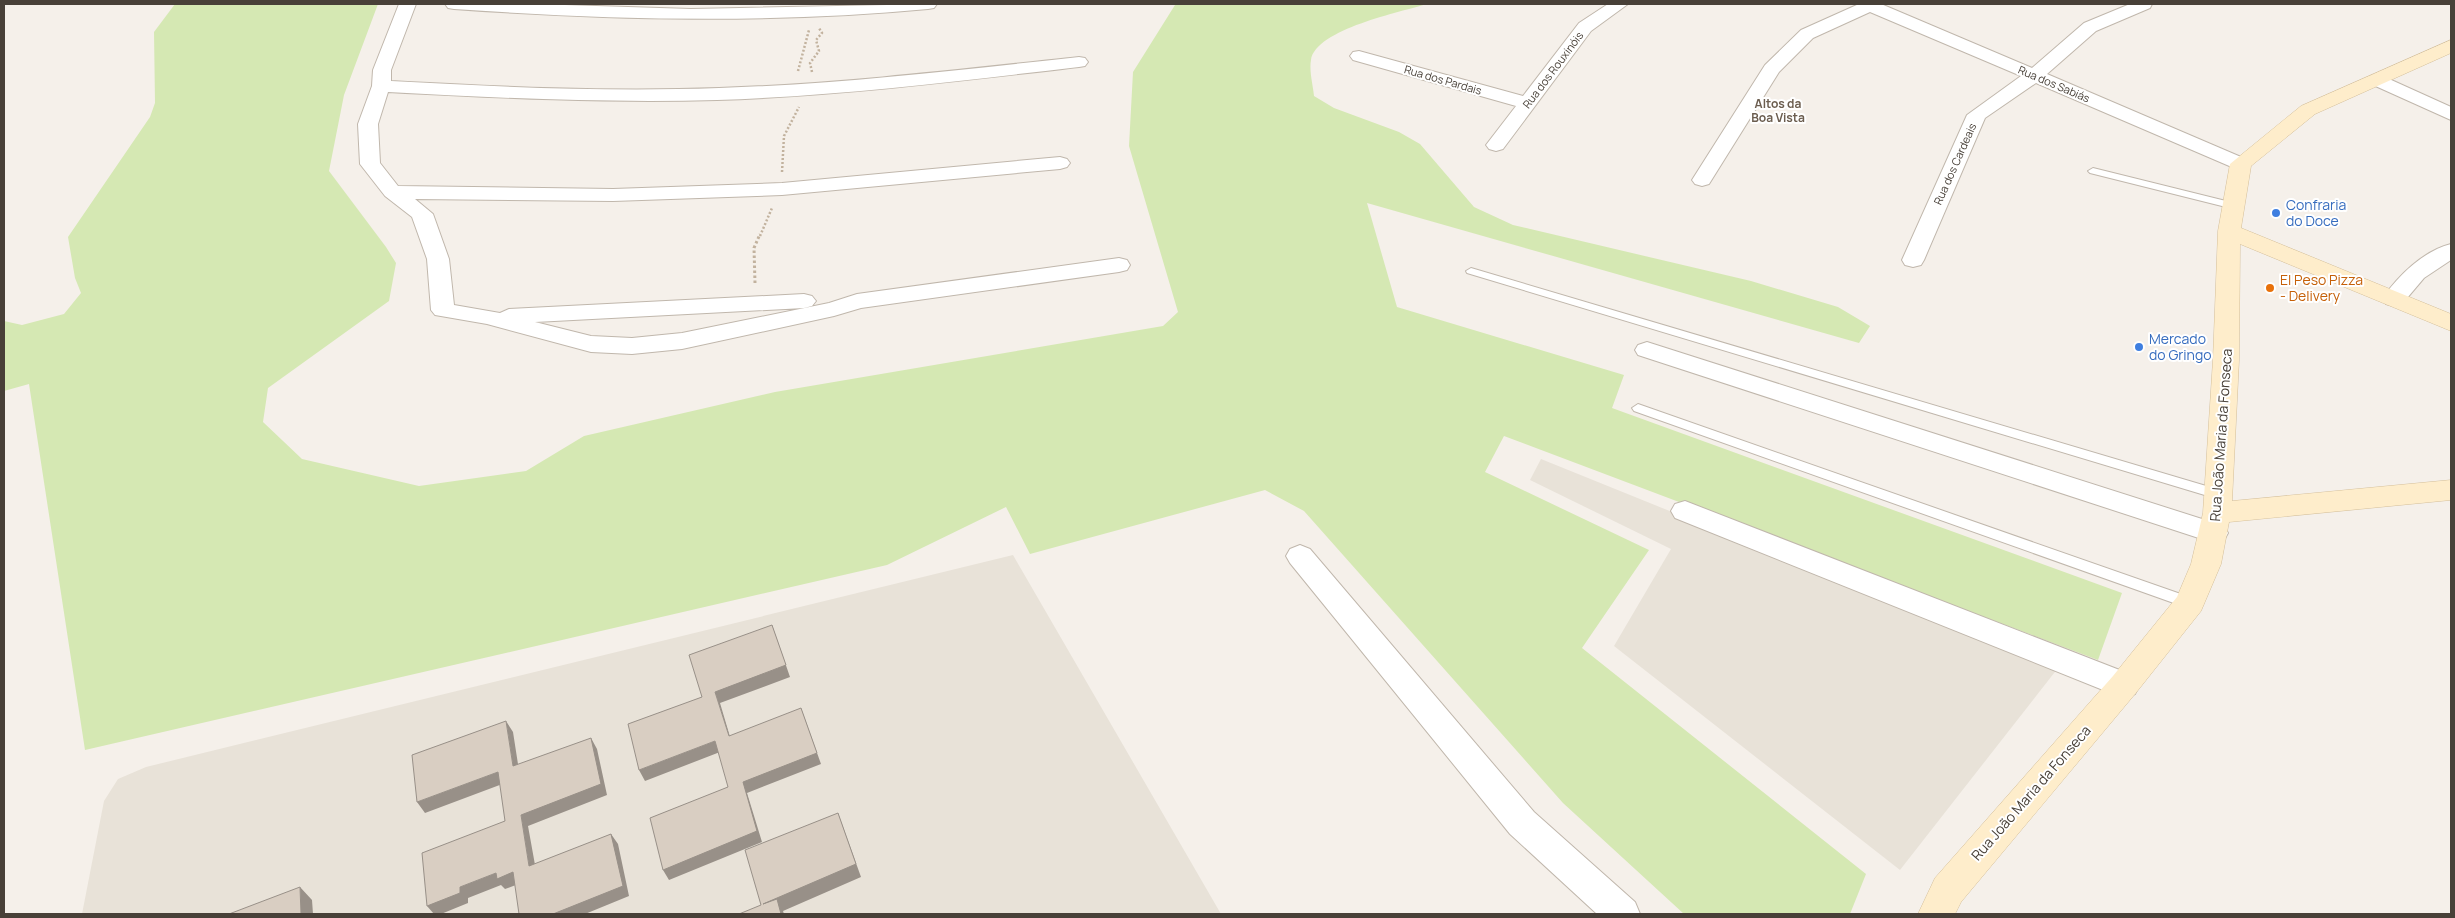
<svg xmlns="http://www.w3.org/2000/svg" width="2455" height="918" viewBox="0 0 2455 918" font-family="Manrope,sans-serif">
<rect width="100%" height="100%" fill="#f5f0ea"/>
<path fill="#e8e2d8" d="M1541 459 2058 668 1900 870 1614 646 1671 549 1530 480Z
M1013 555 1221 914H82L104 801 118 779 146 767Z"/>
<path fill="#d5e8b3" d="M175 4H378L344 95 329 171 386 247 396 263 389 301 268 388 263 422 302 459 419 486 526 471 584 436 775 392 1163 326 1178 312 1129 146 1133 72 1175 5 1427 4C1401 12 1316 29 1311 60 1309 71 1313 85 1314 96L1334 108 1399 132 1420 144 1474 207 1513 225 1751 281 1838 307 1870 326 1859 343 1367 203 1397 307 1624 375 1612 408 2122 593 2098 660 1504 436 1485 472 1649 550 1582 648 1866 874 1850 914H1684L1563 803 1304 511 1265 490 1030 554 1006 507 887 565 85 750 29 384 4 391V321L22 325 64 314 81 293 75 278 68 237 150 117 155 103 154 32Z"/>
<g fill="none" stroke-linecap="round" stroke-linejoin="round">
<g stroke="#c0b7ac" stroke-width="2">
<path id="lane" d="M2093 168 2238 204 2239 206 2234 209 2090 173 2088 171Z
M1471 268 2223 491 2224 494 2218 499 1467 273 1466 271Z
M1638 404 2195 599 2197 603 2195 607 2190 608 2185 607 1634 411 1632 408Z"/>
</g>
<g stroke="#c0b7ac" stroke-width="2">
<path id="street" d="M399 4H416L391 70V81C500 87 609 92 719 88 839 84 959 70 1079 57L1085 58 1088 62 1085 66 1079 67C959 81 838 96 717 100 608 103 498 98 388 92L378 124 380 163 398 186 613 189 782 183 1060 157 1067 159 1070 163 1067 167 1060 169 782 195 613 201 415 199 433 214 449 259 454 305 500 313 509 309 804 294 812 296 816 301 812 306 804 308 535 322 591 336 632 338 682 333 829 303 857 294 1119 258 1127 260 1130 265 1127 270 1119 272 861 308 834 316 682 349 632 354 591 352 487 324 435 315 431 310 427 259 412 217 385 196 360 164 358 124 372 86 373 70Z
M445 4H533L691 9 937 4 934 8 928 9C770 24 613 20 454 9L448 8Z
M1608 4H1628L1591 31 1503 149 1496 151 1489 149 1486 145 1516 106 1353 60 1350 56 1353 52 1359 51 1523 96 1579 23Z
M1859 4H1881L2032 68 2084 23 2130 4H2152L2150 8 2096 31 2047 74 2248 160 2251 164 2248 168 2241 170 2234 168 2036 83 1985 118 1924 260 1921 265 1913 267 1905 265 1902 260 1967 115 2021 76 1870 12 1813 38 1779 72 1709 184 1702 186 1695 184 1692 180 1765 65 1801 30Z
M2378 74 2451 107V120L2371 84 2369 80 2371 76Z
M2451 244V260L2424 278 2402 304 2394 306 2386 304 2382 299C2398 276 2423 251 2451 244Z
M1647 342 2224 526 2228 533 2224 540 2214 543 1638 355 1635 350 1638 345Z
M1685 501 2135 676 2139 685 2135 694 2124 698 2113 694 1675 518 1671 511 1675 504Z
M1300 545 1310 549 1534 812 1635 902 1640 914H1597L1510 834 1290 563 1286 556 1290 549Z"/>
</g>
<g stroke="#d4bf9a" stroke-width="1">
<path id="secondary" d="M2451 40V53L2315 114 2251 166 2241 228 2451 314V331L2240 244 2239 360 2232 501 2451 480V500L2229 522 2221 564 2201 611 2135 694 1961 902 1955 914H1918L1935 878 2113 676 2177 597 2191 564 2203 513 2213 360 2218 231 2230 164 2301 106Z"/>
</g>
<path stroke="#c2b29e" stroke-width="2.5" stroke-dasharray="2 2" stroke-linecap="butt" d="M798 71 809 30
M812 72 810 63 819 51 816 40 822 33 819 28
M782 172 784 136 799 107
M760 236 772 208"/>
<path stroke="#c2b29e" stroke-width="3" stroke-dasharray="2.5 2.5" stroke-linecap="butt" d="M755 283 754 248 760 234"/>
<use href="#lane" fill="#fff" fill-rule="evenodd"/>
<use href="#street" fill="#fff" fill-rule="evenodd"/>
<use href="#secondary" fill="#feedcb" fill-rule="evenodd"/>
</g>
<path fill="#989088" d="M772 625 790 677 720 703 733 747 729 736 715 692Z
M801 708 821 764 747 793 762 842 669 880 663 870 743 782Z
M506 721 513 732 520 777 513 766Z
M591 738 597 749 607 795 528 826 537 876 529 866 521 815Z
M715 741 720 752 645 781 639 770Z
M498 772 505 783 425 813 417 802Z
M838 813 861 877 783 911 784 914H781L763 904Z
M611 834 618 844 629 896 585 914H553Z
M513 872 521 883 505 889 501 885 468 898V903L441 914H434L427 906 460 887 496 873Z
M300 887 312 900 313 914H301Z"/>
<path fill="#d9cec2" stroke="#989088" d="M772 625 786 665 715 692 729 736 801 708 817 753 743 782 757 831 663 870 650 818 728 787 715 741 639 770 628 724 702 697 689 655Z
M506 721 513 766 591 738 601 784 521 815 529 866 611 834 623 886 553 914H519L513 872 497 879 496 873 460 887V893L427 906 422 853 505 821 498 772 417 802 412 755Z
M838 813 856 864 763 904 777 899 781 914H739L761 905 745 850Z
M300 887 301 914H229Z"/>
<g fill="#3f7fe0" stroke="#fff" stroke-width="2">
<circle cx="2276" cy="213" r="5"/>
<circle cx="2139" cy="347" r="5"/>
</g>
<circle fill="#e8710a" stroke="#fff" stroke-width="2" cx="2270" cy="288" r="5"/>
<g text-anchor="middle" stroke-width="4" stroke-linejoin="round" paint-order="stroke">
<g font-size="11" fill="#484038" stroke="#fff">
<text transform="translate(1553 70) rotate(-53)" y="4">Rua dos Rouxinóis</text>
<text transform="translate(1443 80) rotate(16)" y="4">Rua dos Pardais</text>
<text transform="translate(2054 84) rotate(23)" y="4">Rua dos Sabiás</text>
<text transform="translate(1955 164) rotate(-66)" y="4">Rua dos Cardeais</text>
</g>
<g font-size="12" font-weight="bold" fill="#6b5d4f" stroke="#fff">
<text x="1778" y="108">Altos da<tspan x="1778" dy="14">Boa Vista</tspan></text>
</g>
<g font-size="14" fill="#366cbe" stroke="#fff" text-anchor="start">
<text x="2286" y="210">Confraria<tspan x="2286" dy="16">do Doce</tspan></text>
<text x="2149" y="344">Mercado<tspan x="2149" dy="16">do Gringo</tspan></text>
</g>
<g font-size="14" fill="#c56008" stroke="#fff" text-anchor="start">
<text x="2280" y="285">El Peso Pizza<tspan x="2280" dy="16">- Delivery</tspan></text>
</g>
<g font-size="14" fill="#484038" stroke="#fff">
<text transform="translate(2221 435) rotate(-86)" y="5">Rua João Maria da Fonseca</text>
<text transform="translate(2031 793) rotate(-49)" y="5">Rua João Maria da Fonseca</text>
</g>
</g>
<rect width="2455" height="918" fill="none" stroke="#484038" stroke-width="10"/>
</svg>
